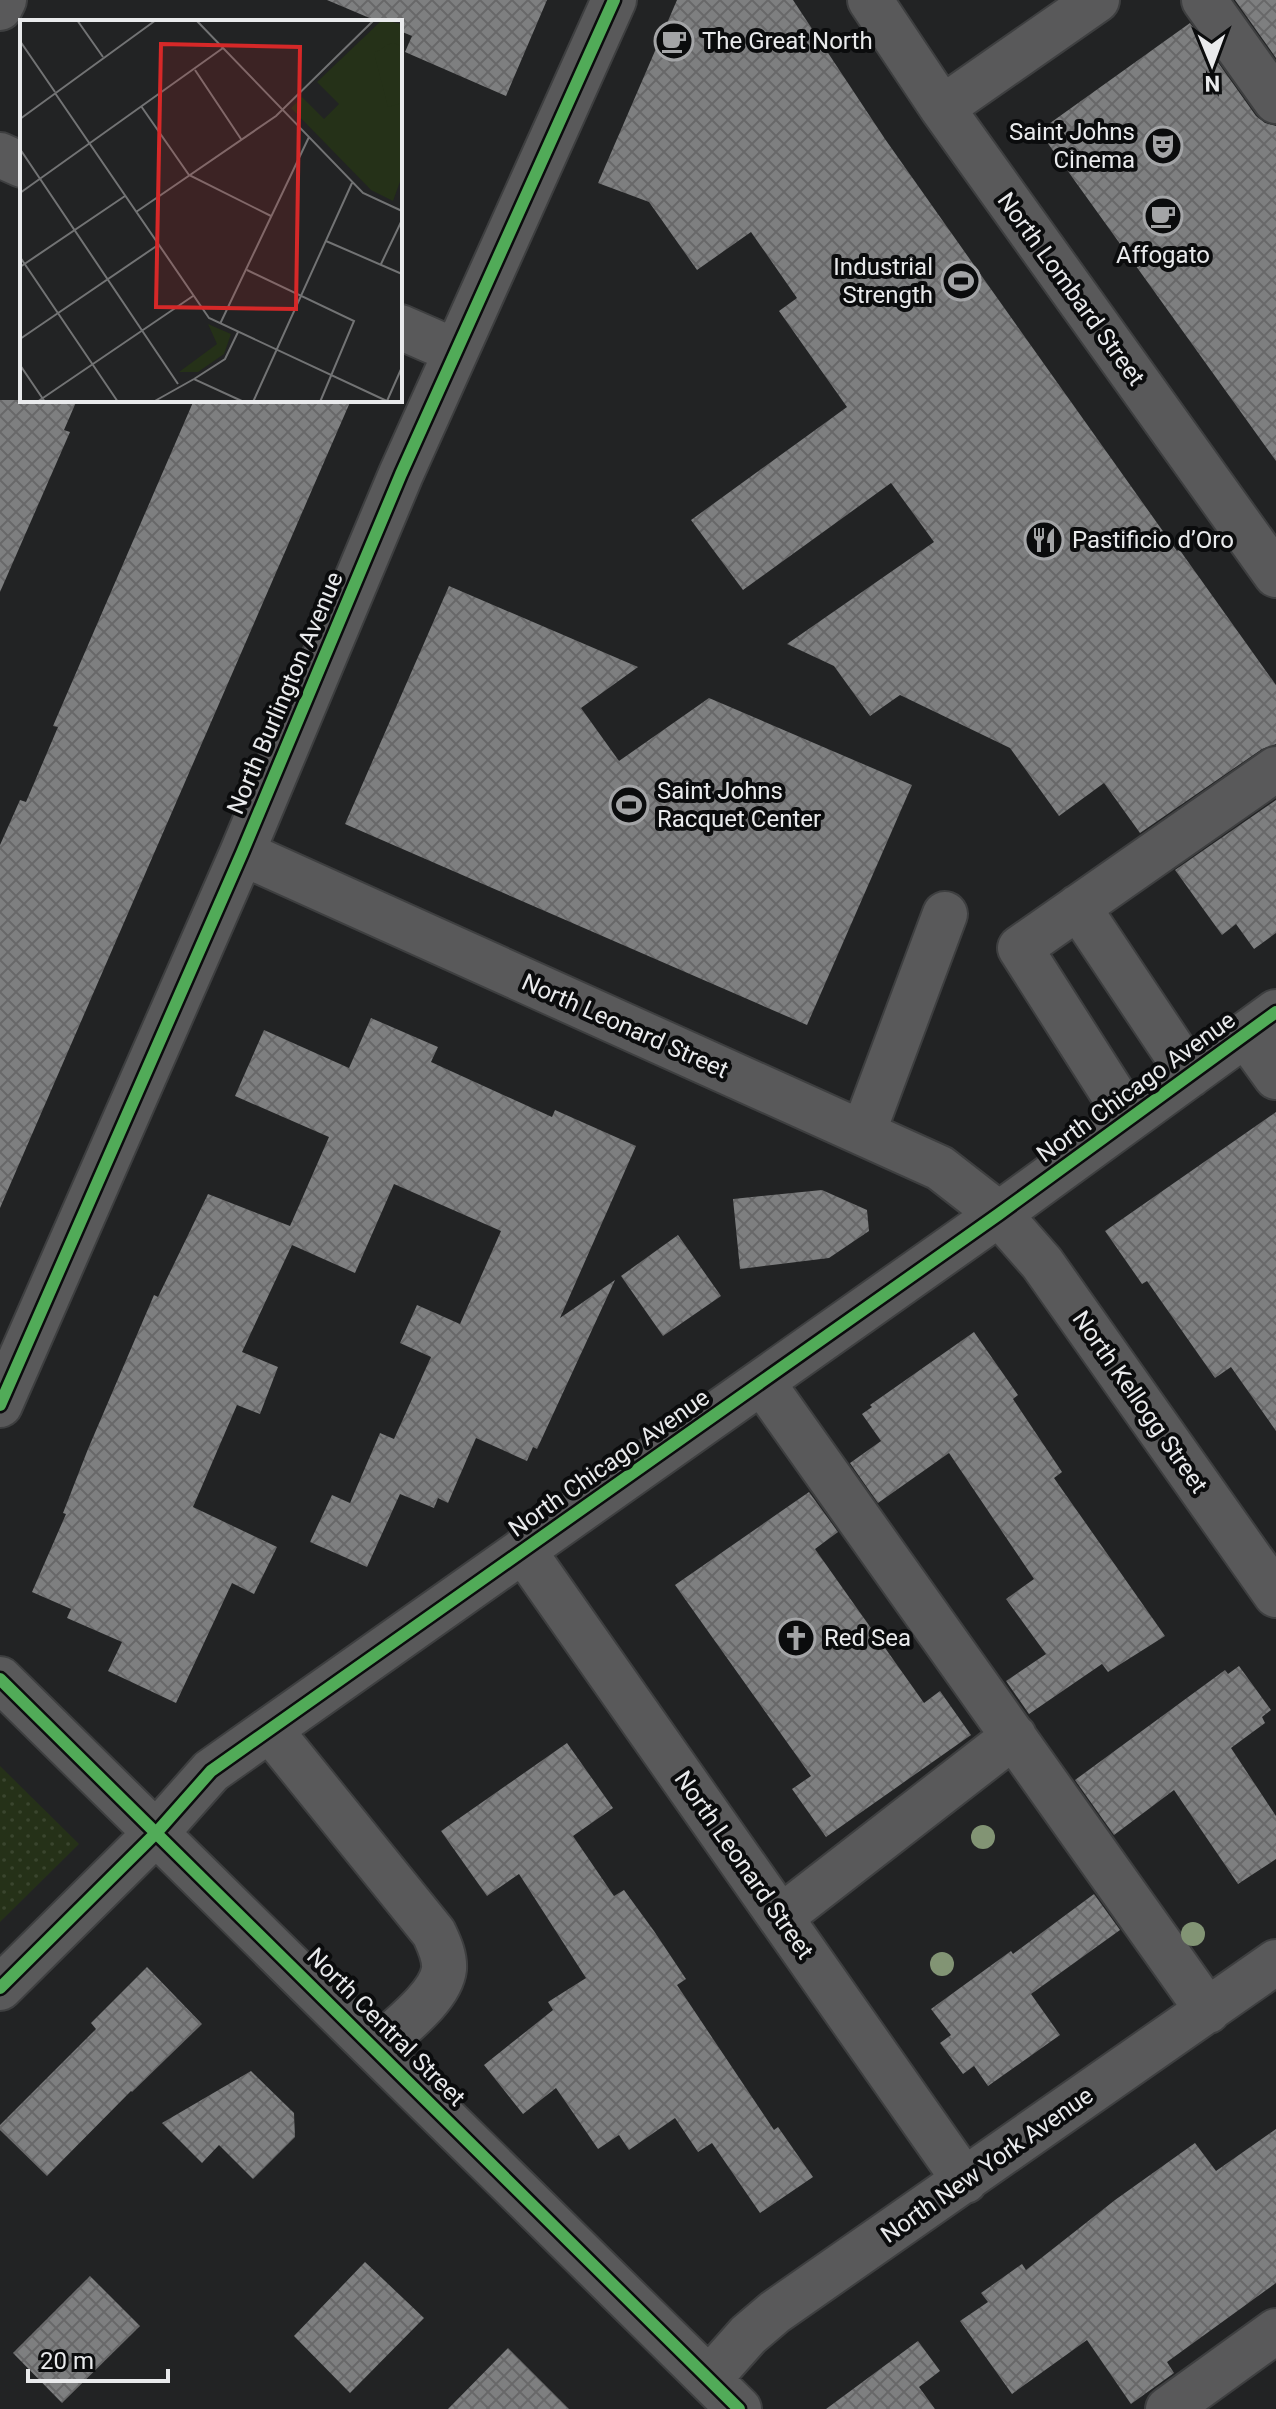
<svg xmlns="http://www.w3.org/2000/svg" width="1276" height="2409" viewBox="0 0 1276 2409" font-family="Roboto,sans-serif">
<defs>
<pattern id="park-dots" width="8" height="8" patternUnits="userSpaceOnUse" patternTransform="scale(2)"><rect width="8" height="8" fill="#253118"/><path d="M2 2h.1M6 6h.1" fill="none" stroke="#3a452e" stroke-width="1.8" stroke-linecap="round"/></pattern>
<pattern id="building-cross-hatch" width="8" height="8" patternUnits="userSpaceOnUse" patternTransform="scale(2)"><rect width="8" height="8" fill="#7e7f80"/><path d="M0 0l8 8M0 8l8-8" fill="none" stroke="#686869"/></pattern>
</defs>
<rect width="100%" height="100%" fill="#222324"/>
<path fill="url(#park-dots)" d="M0 1766 79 1844 0 1922Z"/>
<path fill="url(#building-cross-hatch)" d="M327 0H547L506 96 405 52 412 36 400 31V22H379Z
M677 0H793L885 139 993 292 1177 551 1179 549 1276 685V744L1262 749 1140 833 1104 783 1059 816 1010 748 900 695 870 716 834 666 787 644 934 542 891 483 743 590 691 520 847 407 779 311 797 298 751 232 697 270 649 202 598 183Z
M1235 0H1276V58Z
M1190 23 1256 116 1265 123 1276 126V461L1039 131Z
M0 400H77L64 430 70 432 0 592Z
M194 400H351L0 1208V845L20 800 26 802 58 727 53 726Z
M449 586 638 667 581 708 619 761 709 698 912 785 807 1025 345 824Z
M1276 800V933L1254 949 1236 924 1222 935 1175 870Z
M371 1018 438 1047 431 1062 552 1117 555 1110 636 1146 560 1318 615 1280 537 1449 533 1447 527 1461 476 1438 448 1503 438 1498 434 1508 400 1494 367 1567 310 1542 332 1495 350 1503 380 1433 394 1439 431 1357 400 1343 417 1305 460 1324 501 1231 394 1184 355 1273 292 1245 242 1352 278 1367 260 1414 237 1405 193 1507 277 1547 254 1594 232 1583 176 1703 108 1671 122 1642 67 1618 71 1609 32 1592 66 1514 63 1513 88 1449 154 1295 158 1297 208 1194 290 1226 329 1137 235 1096 264 1030 349 1068Z
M1276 1112V1431L1231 1367 1215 1378 1147 1281 1142 1284 1105 1231Z
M822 1190 867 1210 869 1231 829 1258 740 1269 733 1199Z
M678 1235 721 1296 663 1336 621 1276Z
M974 1332 1018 1395 1013 1399 1062 1472 1054 1478 1165 1636 1108 1672 1102 1664 1029 1714 1006 1681 1046 1654 1006 1599 1034 1579 949 1453 878 1503 850 1463 881 1441 862 1414 872 1407 870 1405Z
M809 1492 838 1532 815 1549 924 1703 940 1691 971 1735 826 1837 792 1789 811 1776 675 1585Z
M1239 1666 1271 1710 1262 1717 1265 1723 1231 1748 1276 1816V1859L1238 1884 1174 1790 1114 1835 1075 1780 1225 1670 1228 1674Z
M567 1743 613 1808 573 1836 614 1896 624 1890 654 1931 686 1979 677 1985 774 2130 778 2127 813 2177 760 2213 712 2143 698 2152 675 2118 629 2150 619 2135 598 2149 556 2088 523 2114 484 2065 553 2010 548 2002 586 1978 519 1874 487 1896 441 1831Z
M1094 1894 1120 1930 1031 1994 1060 2035 988 2086 974 2066 963 2074 940 2043 951 2035 931 2009 1011 1951 1013 1954Z
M147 1967 202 2024 132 2092 131 2091 47 2176 0 2130V2125L96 2029 91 2023Z
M251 2071 294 2113 295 2137 253 2179 219 2145 202 2163 162 2123Z
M1276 2129V2283L1167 2362 1174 2373 1131 2404 1087 2340 1012 2394 960 2321 988 2302 981 2293 1022 2264 1026 2270 1115 2200 1195 2143 1216 2171Z
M365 2262 424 2318 350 2393 294 2336Z
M90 2276 140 2326 62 2403 13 2353Z
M918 2341 940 2371 919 2387 935 2409H826Z
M508 2348 569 2409H448Z"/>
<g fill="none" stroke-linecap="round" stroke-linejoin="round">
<g stroke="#3e3f40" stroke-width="48">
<path id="minor" d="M870 0 942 108 1276 575
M1204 0 1276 101
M0 8 4 0
M942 108 1097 0
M0 155 22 165
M400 327 455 351
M242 853 940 1168 999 1214 1042 1263 1276 1595
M1078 907 1190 1075
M1245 1034 1276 1077
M1129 1119 1020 948 1276 769
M863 1133 945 914
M762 1382 1208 2011
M0 1405 242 853 401 474 614 0
M523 1550 965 2181
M0 1679 739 2409
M270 1730 434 1933C439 1944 445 1956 444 1969 441 1997 397 2029 376 2049
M781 1917 1014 1736
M0 1988 157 1832 211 1771 999 1214 1276 1012
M709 2379 748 2335 775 2312 1276 1962
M1168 2409 1276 2331"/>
</g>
<use href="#minor" stroke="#59595a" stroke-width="44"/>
<g stroke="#0b0c0d" stroke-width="17">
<path id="cycleway" d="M0 1405 242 853 401 474 614 0
M0 1679 739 2409
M0 1988 157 1832 211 1771 999 1214 1276 1012"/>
</g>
<use href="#cycleway" stroke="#51ab58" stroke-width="12"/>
</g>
<g fill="#829474">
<circle cx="983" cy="1837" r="12"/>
<circle cx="1193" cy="1934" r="12"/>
<circle cx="942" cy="1964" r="12"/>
</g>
<defs>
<g id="cafe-ring" transform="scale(2)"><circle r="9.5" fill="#0b0c0d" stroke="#a3a4a6" stroke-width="1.5"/><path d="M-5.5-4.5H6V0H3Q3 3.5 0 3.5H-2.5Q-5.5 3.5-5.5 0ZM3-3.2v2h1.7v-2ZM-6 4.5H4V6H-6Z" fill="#a3a4a6"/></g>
<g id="theatre-ring" transform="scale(2)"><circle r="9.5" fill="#0b0c0d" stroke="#a3a4a6" stroke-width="1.5"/><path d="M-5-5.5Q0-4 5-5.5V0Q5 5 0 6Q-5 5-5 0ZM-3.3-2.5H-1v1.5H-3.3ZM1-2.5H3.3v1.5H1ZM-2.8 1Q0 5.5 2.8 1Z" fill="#a3a4a6"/></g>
<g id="stadium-ring" transform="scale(2)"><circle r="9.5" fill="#0b0c0d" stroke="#a3a4a6" stroke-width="1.5"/><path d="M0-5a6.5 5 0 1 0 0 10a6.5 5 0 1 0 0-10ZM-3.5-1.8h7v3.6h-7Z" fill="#a3a4a6"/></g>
<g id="restaurant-ring" transform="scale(2)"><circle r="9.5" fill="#0b0c0d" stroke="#a3a4a6" stroke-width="1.5"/><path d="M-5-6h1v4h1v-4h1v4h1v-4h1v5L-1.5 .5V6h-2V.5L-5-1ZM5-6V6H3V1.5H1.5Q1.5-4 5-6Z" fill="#a3a4a6"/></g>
<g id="church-ring" transform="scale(2)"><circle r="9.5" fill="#0b0c0d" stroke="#a3a4a6" stroke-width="1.5"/><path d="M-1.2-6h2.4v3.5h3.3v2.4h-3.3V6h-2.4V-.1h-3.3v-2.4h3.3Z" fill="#a3a4a6"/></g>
</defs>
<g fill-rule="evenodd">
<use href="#cafe-ring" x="674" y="41"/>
<use href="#theatre-ring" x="1163" y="146"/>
<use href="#cafe-ring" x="1163" y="216"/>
<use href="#stadium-ring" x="961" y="281"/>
<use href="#restaurant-ring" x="1044" y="540"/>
<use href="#stadium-ring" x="629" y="805"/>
<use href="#church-ring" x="796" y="1638"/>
</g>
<g text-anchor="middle" stroke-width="8" stroke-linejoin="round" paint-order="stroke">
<g font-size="24" fill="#e9eaec" stroke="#0b0c0d" text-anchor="start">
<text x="702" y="49">The Great North</text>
<text x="1135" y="140" text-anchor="end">Saint Johns<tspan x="1135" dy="28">Cinema</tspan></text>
<text x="1163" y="263" text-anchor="middle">Affogato</text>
<text x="933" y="275" text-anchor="end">Industrial<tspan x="933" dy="28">Strength</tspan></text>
<text x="1072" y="548">Pastificio d’Oro</text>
<text x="657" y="799">Saint Johns<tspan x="657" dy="28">Racquet Center</tspan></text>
<text x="824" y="1646">Red Sea</text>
</g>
<g font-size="24" fill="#e9eaec" stroke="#0b0c0d">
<text transform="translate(1071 289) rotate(54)" y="8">North Lombard Street</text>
<text transform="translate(285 693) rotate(-67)" y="8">North Burlington Avenue</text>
<text transform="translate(625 1026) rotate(24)" y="8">North Leonard Street</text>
<text transform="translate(1136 1087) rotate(-36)" y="8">North Chicago Avenue</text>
<text transform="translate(1140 1402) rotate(55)" y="8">North Kellogg Street</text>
<text transform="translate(609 1463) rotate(-35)" y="8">North Chicago Avenue</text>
<text transform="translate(744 1865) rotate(55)" y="8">North Leonard Street</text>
<text transform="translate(386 2027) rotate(45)" y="8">North Central Street</text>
<text transform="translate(987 2165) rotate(-35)" y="8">North New York Avenue</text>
</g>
</g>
<g transform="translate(20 20)">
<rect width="382" height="382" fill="#222324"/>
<path d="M362 0 382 4V156L373 181 351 170 271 88 282 77 304 99 319 84 297 62ZM188 304 211 314 204 334 178 352H159L197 324Z" fill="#253118"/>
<path d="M373 22 382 27V83L368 87 354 33Z" fill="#253118"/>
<path fill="none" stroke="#727374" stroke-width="2" d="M57 0 83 37M176 0 343 173 382 191M0 21 35 72M175 50 221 119M35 73 189 298 369 382M121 86 169 155 251 196M0 99 136 0M0 129 158 364M0 173 203 28M116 192 256 96 354 0M306 221 382 254M0 237 98 382M361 244 382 200M0 247 105 176M227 250 334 301 300 382M200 304 289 117M0 319 138 225M0 345 25 382M174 359 205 339 218 312M367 381 382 347M17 382 173 276M133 382 174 359 224 382M233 382 332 163"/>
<path fill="#d62828" fill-opacity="0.15" stroke="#d62828" stroke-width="4" d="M141 24 280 27 276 289 136 287Z"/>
<rect width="382" height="382" fill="none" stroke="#e9eaec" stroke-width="4"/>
</g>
<g transform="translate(1212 64) rotate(179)" stroke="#0b0c0d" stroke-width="6" paint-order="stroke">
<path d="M0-6L14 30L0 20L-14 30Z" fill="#e9eaec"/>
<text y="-12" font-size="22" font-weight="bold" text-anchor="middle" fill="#e9eaec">N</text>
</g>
<path d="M28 2369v12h140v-12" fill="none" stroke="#e9eaec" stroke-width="4"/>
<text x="40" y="2369" font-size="24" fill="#e9eaec" stroke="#0b0c0d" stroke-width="6" paint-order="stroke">20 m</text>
</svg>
